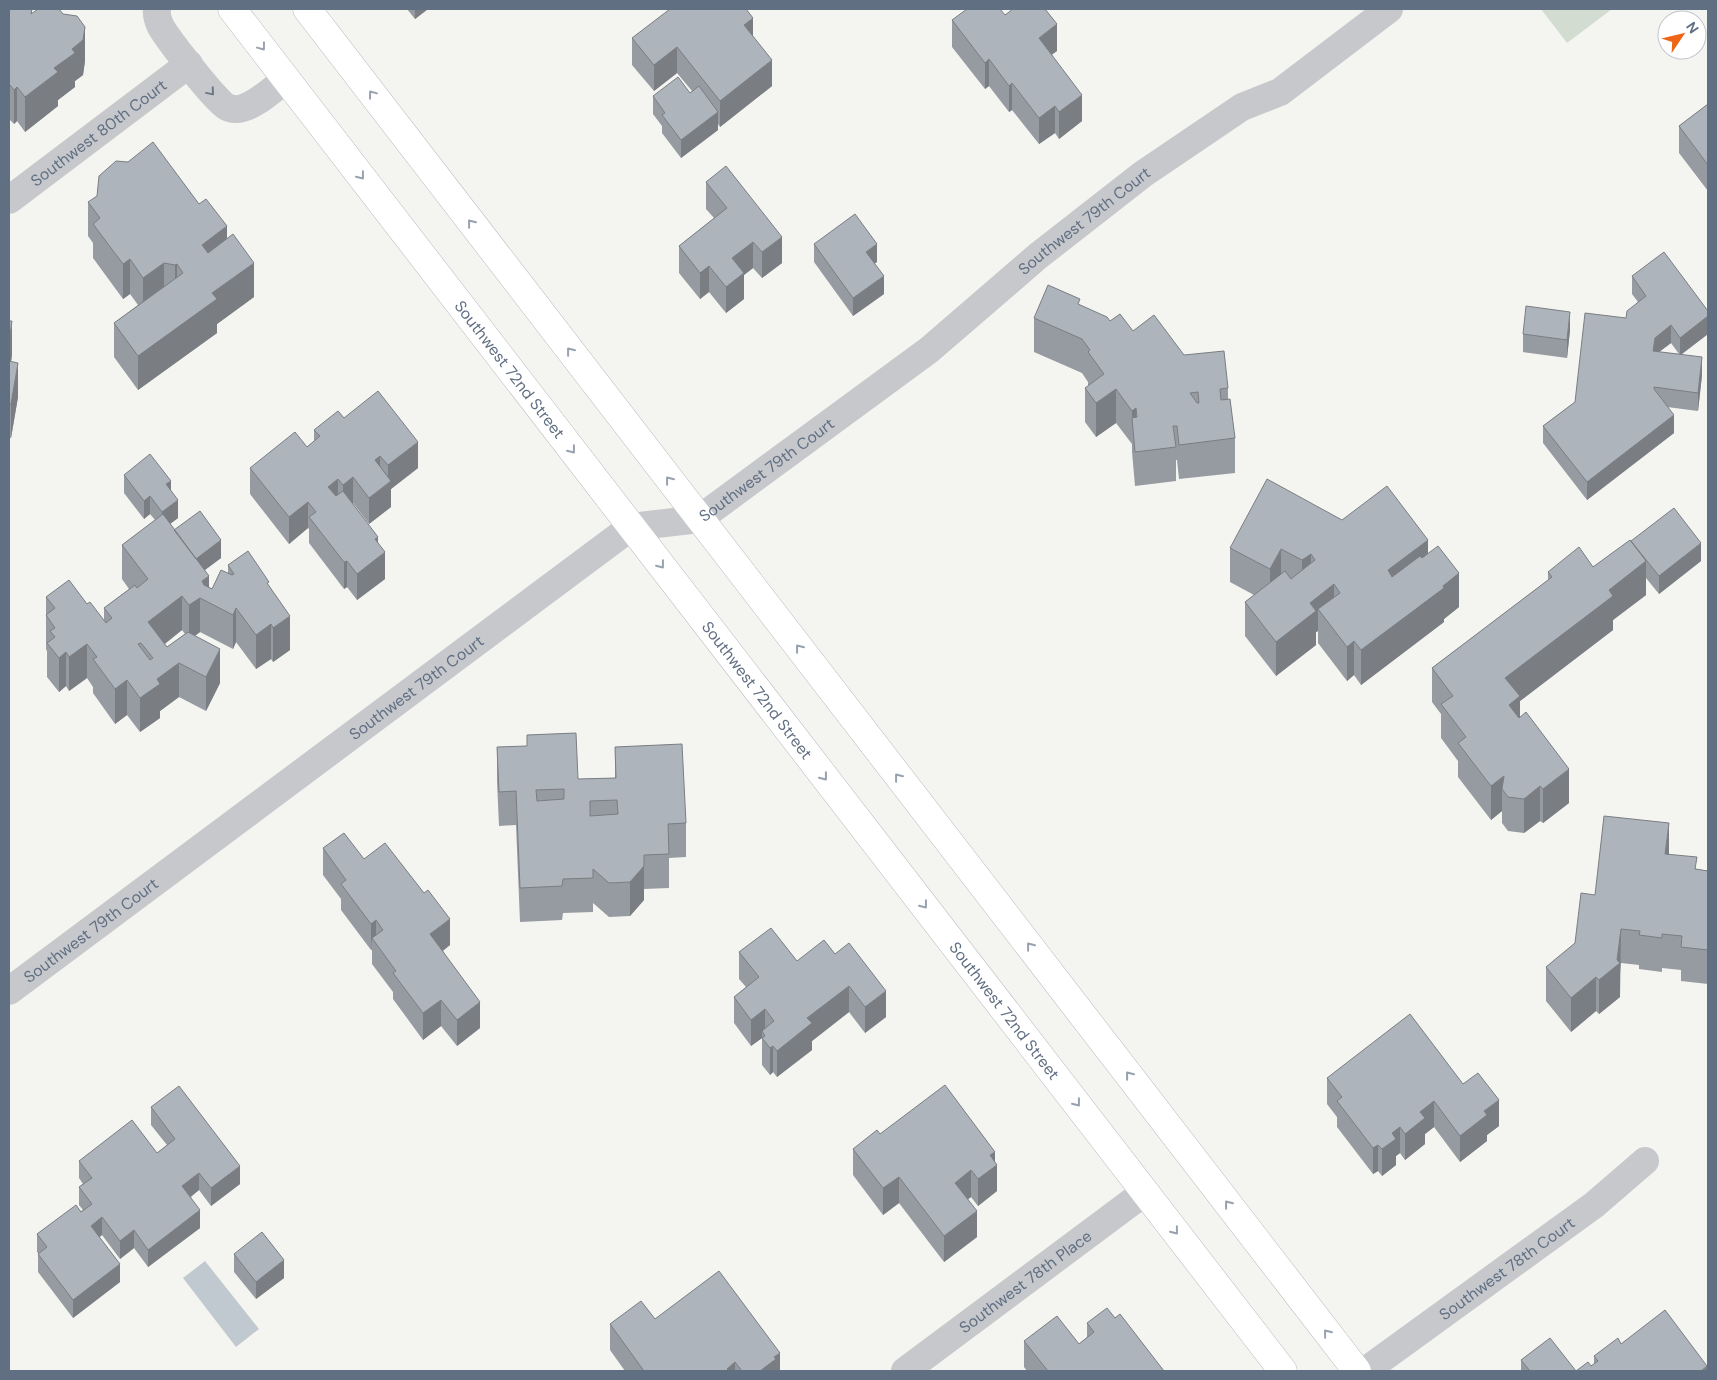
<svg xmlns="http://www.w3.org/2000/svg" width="1717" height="1380" viewBox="0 0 1717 1380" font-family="'DM Sans',sans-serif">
<rect width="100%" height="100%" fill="#f4f5f0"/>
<path fill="#d3dcd1" d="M1541 9H1612L1567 43Z"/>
<path fill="#c1c9d0" d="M205 1261 259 1329 236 1347 183 1278Z"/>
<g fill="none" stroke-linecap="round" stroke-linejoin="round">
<g stroke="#b8bbc0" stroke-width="29">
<g id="secondary">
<path id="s5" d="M232 9 1283 1371"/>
<path d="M307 9 1357 1371"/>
</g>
</g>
<g stroke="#c6c8cc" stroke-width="28">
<path d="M157 9C156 16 158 21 161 27 168 39 216 102 227 107 229 108 231 109 234 109 250 111 273 89 286 79"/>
<path id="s1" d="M9 200 189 64"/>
<path id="s2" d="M9 991 631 527 699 519 929 350 1038 256 1143 174 1242 107 1280 92 1389 9"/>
<path id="s3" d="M905 1371 1145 1192"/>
<path id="s4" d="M1365 1371 1594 1205 1645 1161"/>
</g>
<use href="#secondary" stroke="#fff" stroke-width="28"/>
</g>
<path fill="#969ba1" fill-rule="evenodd" d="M9 9H32V13L85 61 83 75 75 81V87L58 100V106L25 132 17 121 14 124 10 120 9 121Z
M407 9H428L415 19Z
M1005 15 1057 51 1052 54 1082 121 1059 139 1055 133 1039 144 1012 110 1009 112 989 86 985 89 952 47V20Z
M753 36 772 86 720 127 718 124V130L681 158 662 133V126L653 114V96L690 93 692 91 677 73 654 91 632 65V38Z
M1708 104V191L1679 153V126Z
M706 182 782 263 762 278 753 268 744 275V299L726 313 709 292 700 299 679 273V246L714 218 706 209Z
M88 202 199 204 227 238 254 297 217 324V333L138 390 114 357V323L138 305 130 294 123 299 93 258V243L88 236Z
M814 244 877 262 874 263 884 294 853 316 814 262Z
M1632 276 1708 311V334L1681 355 1702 375 1698 411 1667 407 1674 433 1587 500 1543 443V426L1575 402 1626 318 1638 302 1632 294ZM1671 343 1679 354 1659 352Z
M1080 305 1110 321 1133 331 1184 355 1228 388V399L1235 438V473L1179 479 1177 460H1176V481L1135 486 1132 452V444L1116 423 1096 437 1085 422V388L1088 386V382L1082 373 1034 352V318Z
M9 321 12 355 11 362 18 397 11 438H9Z
M1570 330 1567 358 1523 352V334Z
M344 418 418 468 391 489V507L369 524 353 503 352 504 378 542 385 579 357 600 347 587 344 589 309 543V529L308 528 289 544 250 494V468L307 447 314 441V430Z
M124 475 171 491 178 518 170 524 174 530 221 558 205 570 209 587 212 589 228 574V565L269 587 290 650 273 662 271 659 256 669 236 642 233 649 200 632 195 636 220 683 206 711 179 697 160 711V718L140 732 127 715 115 724 93 693V687L87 678 69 691 66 686 59 692 47 677V651L46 649V597L87 604 104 620V608L129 589 122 579V545L155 520 150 514 144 519 124 493ZM182 630 185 634 167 647 165 644Z
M1342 520 1428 553 1459 607 1444 619V622L1361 685 1354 675 1347 681 1318 643V631L1316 632V645L1276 676 1245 636V602L1254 595 1230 582V548Z
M1631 541 1701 561 1659 594 1646 578V595L1613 620V630L1520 701V717L1569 803 1543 823 1540 821 1524 833 1508 831 1502 823V811L1491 820 1458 777V761L1441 738V714L1432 702V668L1548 580V572L1593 567 1631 542Z
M497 747 578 779 615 778V747L686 823V857L669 858V888L644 889V900L630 916 609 917 593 903V912L563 913 562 920 520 922 516 825 499 826 497 781Z
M323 848 364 859 450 945 443 951 480 1028 457 1046 441 1026 423 1040 393 999V992L372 964V950H371L341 910V899L323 875Z
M1669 854 1697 869 1708 871V984L1681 981V970L1662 968V972L1639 969V965L1621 963 1620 973V997L1599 1014 1596 1011 1571 1032 1546 1001V967L1575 943 1595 895Z
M739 952 797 961 835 954 886 1017 865 1033 849 1012 812 1041V1050L777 1077 773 1072 770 1075 762 1065V1038L751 1046 734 1023V997L746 987 739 979Z
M1327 1078 1463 1084 1499 1126 1487 1135V1141L1460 1162 1434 1127 1425 1134V1144L1405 1160 1400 1153 1396 1156V1165L1382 1176 1378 1171 1373 1174 1337 1127V1117L1327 1104Z
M151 1107 240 1184 211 1206 199 1190 191 1197 200 1228 148 1267 134 1248 120 1259 102 1235 99 1237 120 1282 73 1318 38 1272V1254H39L37 1252V1234L83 1210 79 1205V1187L83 1184 79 1178V1161L157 1153 167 1145 151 1125Z
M853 1149 995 1162 997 1191 978 1206 971 1197 968 1199 977 1237 944 1262 899 1203 883 1215 853 1175Z
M234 1254 284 1278 256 1299 234 1272Z
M1115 1318 1164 1371H1027L1024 1367V1341L1079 1344 1087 1337V1323Z
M655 1319 780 1371H625L610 1350V1324Z
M1621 1344 1707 1371H1521V1360L1576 1371 1591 1366 1594 1364V1356Z"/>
<path fill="#7a7e83" d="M415 9H428L415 19Z
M753 18V45L744 25Z
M1057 24V51L1039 64V38Z
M85 27V61L83 75 75 81V87L58 100V106L25 132V97L54 68 72 49Z
M677 47V73L654 91V65Z
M989 59V86L985 89V63Z
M772 60V86L720 127V101Z
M1012 83V110L1009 112V86Z
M10 85V120L9 121V87Z
M17 87V121L14 124V90Z
M1082 95V121L1059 139V112Z
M1055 106V133L1039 144V118Z
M718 112V130L681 158V140Z
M227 226V260L202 279V245Z
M782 237V263L762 278V252Z
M753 242V268L744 275V299L726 313V287L732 258Z
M877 244V262L866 270V252Z
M130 259V294L123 299V264Z
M164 263V297L143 312V278Z
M254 263V297L217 324V333L138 390V356L212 293Z
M177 264V298L175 299V265Z
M709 266V292L700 299V273Z
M884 276V294L853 316V298Z
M1570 312V330L1567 358V340Z
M1708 316V334L1680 355V338Z
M12 321V355L9 376V342Z
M1671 325V343L1655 355 1653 351 1655 338Z
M1702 357V375L1698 411V393Z
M18 363V397L11 438V404Z
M1116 389V423L1096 437V403Z
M1136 408V442L1132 419V411Z
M1674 415V433L1587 500V482Z
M418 442V468L391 489V507L369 524V498L388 484V465Z
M380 456V483L375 460Z
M353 477V503L343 512V485Z
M338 479V505L328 487Z
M171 481V499L166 484Z
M150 496V514L144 519V501Z
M178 500V518L162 530V512Z
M308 502V528L289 544V517Z
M378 537V558L385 552V579L357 600V574L375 539Z
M221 540V558L194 578V560Z
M1428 540V574L1388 604V570Z
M1701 543V561L1659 594V576Z
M1281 549V583L1270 603V569Z
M1311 554V588L1302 594V560Z
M347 561V587L344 589V562Z
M1646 561V595L1613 620V630L1520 701V731L1509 739 1505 678 1609 590Z
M1459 573V607L1444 619V622L1361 685V650Z
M209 576V602L202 581Z
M1334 584V618L1318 609V631L1316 632V645L1276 676V642L1310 603Z
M182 596V630L150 655 148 622Z
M200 598V632L189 640V605Z
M236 608V642L233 649V615Z
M290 616V650L273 662V628Z
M271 624V659L256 669V635Z
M1354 641V675L1347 681V647Z
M87 644V678L69 691V657Z
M220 649V683L206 711V677Z
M66 652V686L59 692V658Z
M179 663V697L160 711V718L140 732V698L157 679Z
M127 680V715L115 724V689Z
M1569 769V803L1543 823V789Z
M1504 776 1502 789V811L1491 820V786Z
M1540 786V821L1524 833V799Z
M1669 823V857L1665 854Z
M644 866V900L630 916V882Z
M450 919V945L430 960V934Z
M376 920V943L372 938 371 950V924Z
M1621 929 1620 997 1599 1014V980L1617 960Z
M1596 977V1011L1571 1032V998Z
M849 986V1012L812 1041V1050L777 1077V1051L807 1018Z
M886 991V1017L865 1033V1007Z
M441 1000V1026L423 1040V1013Z
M480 1002V1028L457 1046V1020Z
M765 1009V1036L762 1031V1038L751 1046V1020Z
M773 1046V1072L770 1075V1048Z
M1499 1100V1126L1487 1135V1141L1460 1162V1136L1484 1111Z
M1434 1101V1127L1425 1134V1144L1405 1160V1134L1420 1112Z
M1400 1127V1153L1396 1156V1165L1382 1176V1149L1392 1133Z
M1378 1145V1171L1373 1174V1148Z
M995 1152V1166L997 1165V1191L978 1206V1179L990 1155Z
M240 1166V1184L211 1206V1188Z
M971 1170V1197L955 1209V1183Z
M199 1173V1190L182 1203V1186Z
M899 1177V1203L883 1215V1188Z
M200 1210V1228L148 1267V1250Z
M977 1211V1237L944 1262V1236Z
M102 1217V1235L91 1244V1226Z
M134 1230V1248L120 1259V1241Z
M284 1260V1278L256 1299V1282Z
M120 1264V1282L73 1318V1300Z
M780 1353V1371H760L774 1357Z
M735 1362V1371H727V1369Z
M1707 1366V1371H1701Z"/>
<path fill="#aeb4bb" stroke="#7a7e83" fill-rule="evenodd" d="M9 9H32L31 14 38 9H59L63 14 77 16 85 27 83 40 72 49 75 53 54 68 58 72 25 97 17 87 14 90 10 85 9 87Z
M670 9H746L753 18 744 25 772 60 720 101 677 47 654 65 632 38Z
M967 9H1000L1005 15 1013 9H1045L1057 24 1039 38 1082 95 1059 112 1055 106 1039 118 1012 83 1009 86 989 59 985 63 952 20Z
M678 77 690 93 699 86 718 112 681 140 662 115 665 113 653 96Z
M1708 104V165L1679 126Z
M153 142 199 204 206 199 227 226 202 245 208 253 233 234 254 263 212 293 217 299 138 356 114 323 183 273 177 264 175 265 164 263 143 278 130 259 123 264 93 224 100 218 88 202 97 196 99 176 116 161 128 162Z
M726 166 782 237 762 252 753 242 732 258 744 273 726 287 709 266 700 273 679 246 727 208 706 182Z
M855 214 877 244 866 252 884 276 853 298 814 244Z
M1664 252 1708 311V316L1680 338 1671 325 1655 338 1653 351 1702 357 1698 393 1654 387V389L1674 415 1587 482 1543 426 1575 402 1585 313 1626 318 1627 311 1646 296 1632 276Z
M1048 285 1080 299 1078 304 1107 317 1110 321 1120 314 1133 331 1154 315 1184 355 1224 351 1228 388 1220 389 1221 400 1230 399 1235 438 1179 445 1177 426H1173L1176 447 1135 452 1132 418 1137 417 1136 408 1132 411 1116 389 1096 403 1085 388 1104 374 1088 352 1090 350 1082 339 1034 318ZM1198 392 1199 403H1197L1190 393Z
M1526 306 1570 312 1567 340 1523 334Z
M9 321H12L9 342Z
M9 361 18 363 11 404H9Z
M378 391 418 442 388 465 380 456 375 460 391 481 369 498 353 477 343 485 338 479 328 487 336 496 343 491 378 537 375 539 385 552 357 574 347 561 344 562 309 517 316 512 308 502 289 517 250 468 295 432 307 447 320 436 314 430 338 411 344 418Z
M150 454 171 481 166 484 178 500 162 512 150 496 144 501 124 475Z
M1267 479 1342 520 1387 486 1428 540 1388 570 1392 577 1420 556 1422 558 1438 546 1459 573 1443 586 1444 588 1361 650 1354 641 1347 647 1318 609 1340 593 1334 584 1310 603 1316 611 1276 642 1245 602 1285 571 1291 579 1315 560 1311 554 1302 560 1281 549 1270 569 1230 548Z
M1674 508 1701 543 1659 576 1631 541Z
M200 511 221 540 196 559 174 530Z
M163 514 209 576 202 581 204 585 212 589 221 570 232 575 234 574 228 565 248 551 269 582 267 583 290 616 273 628 271 624 256 635 236 608 233 615 200 598 189 605 182 596 148 622 167 647 188 632 220 649 206 677 179 663 157 679 160 684 140 698 127 680 115 689 93 659 97 657 87 644 69 657 66 652 59 658 47 643 55 637 50 631 55 628 46 615 55 608 46 597 69 580 87 604 90 602 106 623 112 618 104 608 135 585 137 588 148 579 122 545ZM141 643 153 658 150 660 138 644Z
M1630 540 1646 561 1609 590 1613 596 1505 678 1520 696 1509 705 1519 718 1526 712 1569 769 1543 789 1540 786 1524 799 1508 797 1502 789 1504 776 1491 786 1458 743 1466 737 1441 704 1453 696 1432 668 1552 577 1548 572 1579 547 1593 567Z
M576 733 578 779 616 778 615 747 682 744 686 823 668 824 669 854 644 855V866L630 882 609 883 593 869V878L563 879 562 886 520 888 516 791 499 792 497 747 527 746V735ZM564 789V799L537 801 536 790ZM617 800 618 814 590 816V801Z
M1604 816 1669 823 1665 854 1697 857 1695 869 1708 871V950L1681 947 1682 936 1662 934V938L1639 935 1640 931 1621 929 1617 960 1620 963 1599 980 1596 977 1571 998 1546 967 1575 943 1581 893 1595 895Z
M344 833 364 859 385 843 424 893 428 890 450 919 430 934 480 1002 457 1020 441 1000 423 1013 393 973 396 971 372 938 383 930 376 920 371 924 341 884 346 880 323 848Z
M771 928 797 961 824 940 835 954 849 943 886 991 865 1007 849 986 807 1018 812 1023 777 1051 773 1046 770 1048 762 1038 765 1036 762 1031 774 1021 765 1009 751 1020 734 997 759 977 739 952Z
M1410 1014 1463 1084 1478 1073 1499 1100 1484 1111 1487 1115 1460 1136 1434 1101 1420 1112 1425 1118 1405 1134 1400 1127 1392 1133 1396 1139 1382 1149 1378 1145 1373 1148 1337 1101 1342 1097 1327 1078Z
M945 1085 995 1152 990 1155 997 1165 978 1179 971 1170 955 1183 977 1211 944 1236 899 1177 883 1188 853 1149 877 1130 880 1134Z
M179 1086 240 1166 211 1188 199 1173 182 1186 200 1210 148 1250 134 1230 120 1241 102 1217 91 1226 120 1264 73 1300 38 1254 47 1247 37 1234 76 1205 81 1212 92 1204 79 1187 92 1178 79 1161 132 1120 157 1153 175 1139 151 1107Z
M262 1232 284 1260 256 1282 234 1254Z
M719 1271 780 1353 774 1357 776 1359 760 1371H742L735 1362 727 1369 729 1371H644L610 1324 641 1301 655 1319Z
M1107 1308 1115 1318 1120 1314 1164 1371H1048L1024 1341 1057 1316 1079 1344 1094 1332 1087 1323Z
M1665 1310 1707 1366 1701 1371H1530L1521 1360 1550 1338 1576 1371 1588 1362 1591 1366 1598 1361 1594 1356 1618 1338 1621 1344Z"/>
<defs><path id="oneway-chevron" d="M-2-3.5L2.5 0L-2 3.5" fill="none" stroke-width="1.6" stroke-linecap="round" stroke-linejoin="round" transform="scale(1.25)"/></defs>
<g stroke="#98a1ae">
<use href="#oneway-chevron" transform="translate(262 47) rotate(53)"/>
<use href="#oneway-chevron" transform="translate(372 94) rotate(-127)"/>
<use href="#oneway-chevron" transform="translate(361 176) rotate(52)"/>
<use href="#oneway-chevron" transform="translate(471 223) rotate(-128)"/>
<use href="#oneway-chevron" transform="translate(570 351) rotate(-128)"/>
<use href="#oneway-chevron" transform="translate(572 450) rotate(52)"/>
<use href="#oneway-chevron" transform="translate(669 480) rotate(-128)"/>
<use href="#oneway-chevron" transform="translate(661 565) rotate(52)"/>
<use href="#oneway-chevron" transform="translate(799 648) rotate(-128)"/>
<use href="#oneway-chevron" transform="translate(824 777) rotate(52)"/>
<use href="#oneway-chevron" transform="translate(898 777) rotate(-128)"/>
<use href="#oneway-chevron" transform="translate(924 905) rotate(52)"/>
<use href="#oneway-chevron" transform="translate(1030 946) rotate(-128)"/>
<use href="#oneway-chevron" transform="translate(1129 1075) rotate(-128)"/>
<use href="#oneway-chevron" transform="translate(1077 1103) rotate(52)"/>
<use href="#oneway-chevron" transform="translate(1228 1204) rotate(-128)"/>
<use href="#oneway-chevron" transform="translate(1175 1231) rotate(52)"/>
<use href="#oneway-chevron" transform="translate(1327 1333) rotate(-128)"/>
</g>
<use stroke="#6b788a" href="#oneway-chevron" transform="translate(211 92) rotate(50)"/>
<g text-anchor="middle" stroke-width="5" stroke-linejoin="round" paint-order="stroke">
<g font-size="16" fill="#616f83" stroke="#fff">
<text dy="6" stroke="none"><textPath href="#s1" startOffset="112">Southwest 80th Court</textPath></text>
<text dy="6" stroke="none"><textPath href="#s2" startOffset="1332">Southwest 79th Court</textPath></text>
<text dy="6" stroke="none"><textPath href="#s5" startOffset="455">Southwest 72nd Street</textPath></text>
<text dy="6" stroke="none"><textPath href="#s2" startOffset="928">Southwest 79th Court</textPath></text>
<text dy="6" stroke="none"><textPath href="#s2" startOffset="508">Southwest 79th Court</textPath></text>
<text dy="6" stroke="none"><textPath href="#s5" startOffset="860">Southwest 72nd Street</textPath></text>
<text dy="6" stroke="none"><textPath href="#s2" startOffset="102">Southwest 79th Court</textPath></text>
<text dy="6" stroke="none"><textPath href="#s5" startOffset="1265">Southwest 72nd Street</textPath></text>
<text dy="6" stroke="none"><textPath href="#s4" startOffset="175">Southwest 78th Court</textPath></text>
<text dy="6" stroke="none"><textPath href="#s3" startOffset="150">Southwest 78th Place</textPath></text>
</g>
</g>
<rect width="1717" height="1380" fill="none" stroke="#616f83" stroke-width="20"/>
<g transform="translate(1682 35) rotate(55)"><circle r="24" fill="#ffffff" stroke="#c0c5cd"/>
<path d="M0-4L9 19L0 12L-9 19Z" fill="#ef6516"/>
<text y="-8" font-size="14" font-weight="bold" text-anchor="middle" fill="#616f83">N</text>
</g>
</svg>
